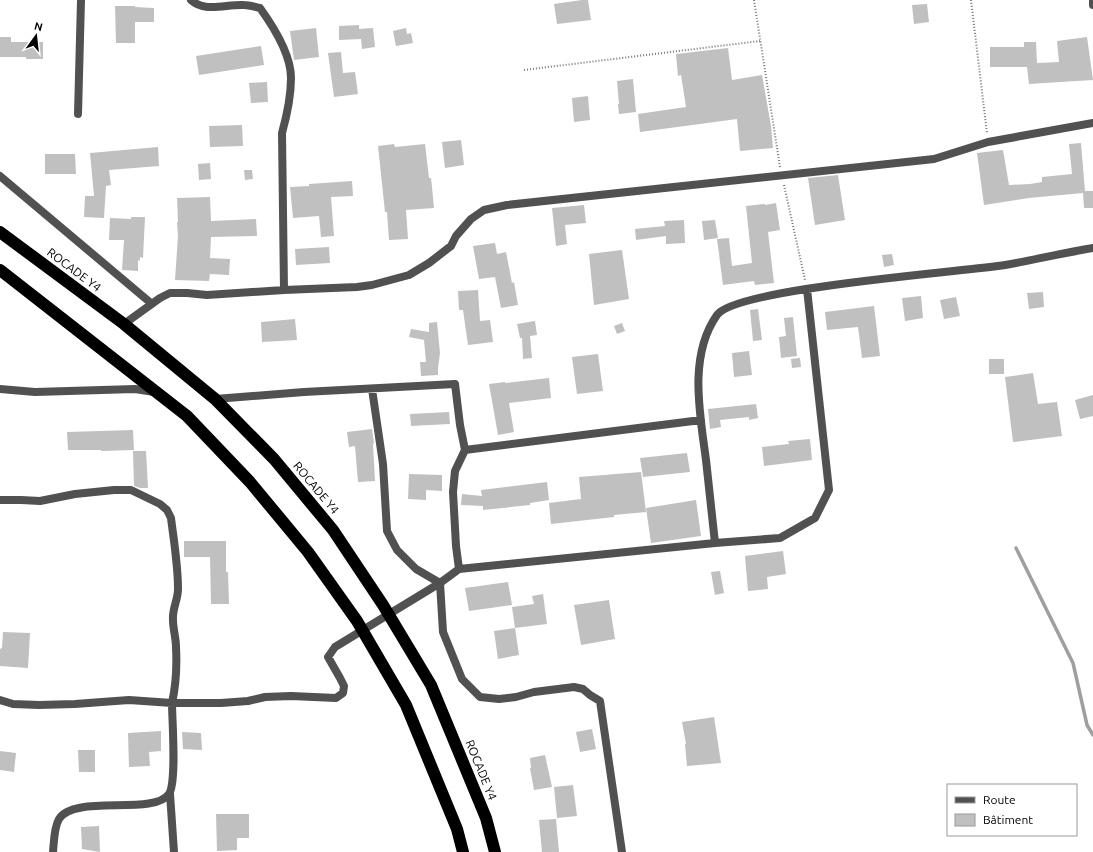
<svg xmlns="http://www.w3.org/2000/svg" width="1093" height="852" viewBox="0 0 1093 852" font-family="Ubuntu,sans-serif">
<rect width="100%" height="100%" fill="#fff"/>
<g fill="none" stroke-linecap="round" stroke-linejoin="round">
<path stroke="#9f9f9f" stroke-width="3.5" d="M1016 548 1073 663 1087 725 1093 735"/>
</g>
<path fill="#c0c0c0" d="M582 0H588L591 20 557 24 554 4Z
M927 4 929 22 914 24 912 5Z
M115 6H135V7L154 8V22H135V43H116Z
M359 25V29L373 28 375 47 362 49 361 39 339 40V26Z
M316 28 319 57 294 60 290 31Z
M406 28 407 34 411 33 413 43 396 46 393 31Z
M0 37H11V42H43V59H26V57H0Z
M1087 37 1093 80 1029 84 1027 67H990V47H1024V42H1036L1037 63 1059 62 1057 41Z
M261 46 264 65 199 75 196 56Z
M728 48 732 80 762 75 771 126 773 148 740 151 737 119 640 132 638 114 686 107 681 75 678 76 676 54Z
M341 52 343 73 355 72 358 94 334 97 328 53Z
M633 79 636 112 619 114 618 104H619L617 81Z
M267 82 268 102 251 103 249 83Z
M588 96 590 120 574 122 572 98Z
M242 125 243 146 210 147 209 126Z
M461 140 464 165 445 168 442 142Z
M1081 143 1085 191H1093V208H1084L1083 193 1029 198 984 205 977 153 1003 150 1009 185 1030 184 1042 182V177L1072 174 1069 144Z
M394 144 395 147 425 144 429 178H431L432 187 434 208 406 210 408 239 389 240 387 212H385L378 146Z
M158 147 159 166 109 170 111 185 106 186 104 218 84 217 85 196H94L90 153Z
M45 154H75L76 174H45Z
M210 163 211 179 199 180 198 164Z
M244 170H252L253 179 245 180Z
M838 175 845 220 815 225 808 178Z
M352 181 353 196 331 197 334 236 321 237 319 216 293 218 290 187 309 186V184Z
M210 197 211 221 256 219 257 236 211 237 210 258 230 259 229 275 210 274 209 281 175 280 178 236 177 222H178L177 198Z
M776 203 780 230 768 232 774 283 755 285 754 281 723 285 717 239 729 238 732 266 752 263 746 206 765 204V205Z
M584 205 586 223 565 225 567 244 556 246 552 208Z
M131 217H145L143 258 140 257V261L138 260V271L122 270 124 240H109L110 218 131 219Z
M684 220 685 243 666 244V236L636 240 635 229 665 226 664 221Z
M715 220 718 238 704 240 702 221Z
M495 243 497 254 506 252 512 283 514 282 518 305 501 308 495 277 479 279 473 246Z
M329 247 330 263 296 265 295 249Z
M622 250 629 299 594 305 589 254Z
M892 254 894 265 884 267 882 255Z
M478 290 480 321 490 320 493 342 468 345 463 310H459L458 291Z
M1043 292 1044 307 1029 309 1027 293Z
M921 296 923 318 905 321 902 298Z
M956 297 960 316 944 319 940 300Z
M874 306 880 356 862 358 858 327 827 330 825 312Z
M758 309 762 340 753 341 750 310Z
M793 317 797 356 781 358 779 337 786 336 784 318Z
M295 319 297 340 262 342 261 322Z
M535 321 537 335 530 336 532 358 523 359 522 338H520L517 324Z
M437 322 440 353 438 368V375L421 376 420 362H426L424 340 409 337 411 329 429 332V323Z
M622 323 625 331 617 334 614 326Z
M749 351 752 375 734 377 732 353Z
M598 354 603 391 577 394 572 357Z
M800 358 801 367 792 368 791 359Z
M989 359H1004V374H989Z
M1033 373 1038 404 1057 402 1062 436 1013 442 1005 377Z
M549 378 551 398 509 403 514 432 498 435 489 384 505 382V383Z
M1093 395V416L1080 419 1075 400Z
M756 404 758 418 749 420V417L720 420 721 427 710 429 708 409Z
M449 412 450 424 411 426 410 414Z
M372 429 374 443 373 444 375 481 358 482 355 446 349 447 347 432Z
M133 430 134 450 101 451V450H68L67 432Z
M810 439 812 460 764 466 762 447 789 444 788 441Z
M133 451H146L148 488H140L134 486Z
M687 453 690 472 643 477 640 458Z
M641 472 646 512 614 515V517L551 524 549 503 581 499 579 477Z
M409 474 442 475V491L426 490V500L408 499Z
M547 482 549 500 530 503V505L483 510V506L461 505 462 494 482 496 481 490Z
M696 500 701 536 651 543 646 508Z
M184 541H226V572H228L229 604H211L210 557H184Z
M783 551 786 574 767 577 768 589 748 591 745 556Z
M720 571 724 593 715 595 711 572Z
M508 582 512 605 469 611 465 588Z
M543 594 547 624 515 628 512 607 534 604 532 596Z
M609 600 615 639 581 645 574 605Z
M515 628 519 655 498 659 494 631Z
M3 632 30 633 28 668 0 666V649L2 648Z
M714 717 721 763 687 766 685 744H686L682 722Z
M592 729 596 749 580 752 576 732Z
M161 731V751L149 752 150 766 129 767 128 733Z
M182 732 201 733 202 750 183 749Z
M78 750H95V772H79Z
M0 751 16 753 14 772 0 770Z
M545 755 552 787 534 790 530 768H531L530 758Z
M573 785 577 816 557 818 554 787Z
M216 814H249V838H237V850L217 851Z
M556 819 559 852H542L539 820Z
M99 826 100 852 82 849 81 827Z"/>
<g fill="none" stroke-linecap="round" stroke-linejoin="round">
<path stroke="#737373" stroke-width="2" stroke-dasharray="1 2" stroke-linecap="butt" d="M754 0 780 167
M971 0 987 133
M524 70 760 41
M784 185 805 280"/>
<path stroke="#515151" stroke-width="8" d="M191 0C205 13 226 4 244 5 249 5 255 7 260 8 273 26 291 55 291 78 291 97 287 115 282 133L284 290
M1093 0V5
M78 114 81 0
M0 176 152 304
M124 324 160 298 170 293H187L207 295 284 290 357 287 372 285 409 275 429 263 451 246 456 236 471 219 484 210 507 205 934 159 988 142 1093 123
M0 389 35 392 135 389 154 392
M372 389 383 464 387 531 397 550 416 569 440 583 443 632 462 679 480 697 499 699 516 697 534 692 574 687 583 689 590 695 600 701 622 852
M465 450 701 420
M0 500H21L40 501 75 494 114 490H131L160 504 167 510 171 518C174 542 178 565 178 589 178 600 172 609 173 620 173 629 176 638 176 647 177 666 176 685 172 703 172 720 177 782 169 794 154 816 74 794 59 819 54 827 54 842 53 852
M715 543 780 538 815 518 829 490 807 289
M459 569 715 543C712 515 709 488 706 460 700 414 688 356 717 315 736 288 961 272 1005 265 1034 260 1063 253 1093 248
M0 700 13 704 39 705 75 704 129 700 172 703H221L248 701 265 697 291 696 336 698 343 693 344 686 340 678 328 657 335 647 440 583 459 569 456 546 453 492 455 471 465 450 460 425 455 384 304 392 215 399
M170 794 174 852"/>
<path stroke="#000" stroke-width="12" d="M0 232 124 324 215 399 274 459 333 530 383 605 431 685 486 818 495 852
M0 270 187 416 250 482 308 552 357 621 406 705 457 829 463 852"/>
</g>
<g text-anchor="middle" stroke-width="3" stroke-linejoin="round" paint-order="stroke">
<g font-size="12" fill="#000" stroke="#fff">
<text transform="translate(74 270) rotate(37)" y="4">ROCADE Y4</text>
<text transform="translate(316 488) rotate(50)" y="4">ROCADE Y4</text>
<text transform="translate(481 770) rotate(68)" y="4">ROCADE Y4</text>
</g>
</g>
<rect x="947" y="784" width="130" height="52" fill="#ffffff" stroke="#999999"/>
<rect x="955" y="797" width="20" height="6" fill="#515151" stroke="#999999"/>
<text x="983" y="804" font-size="12" fill="#000000">Route</text>
<rect x="955" y="814" width="20" height="12" fill="#c0c0c0" stroke="#999999"/>
<text x="983" y="824" font-size="12" fill="#000000">Bâtiment</text>
<g transform="translate(36 36) rotate(15)" stroke="#ffffff" stroke-width="3" paint-order="stroke">
<path d="M0-3L7 15L0 10L-7 15Z" fill="#000000"/>
<text y="-6" font-size="11" font-weight="bold" text-anchor="middle" fill="#000000">N</text>
</g>
</svg>
